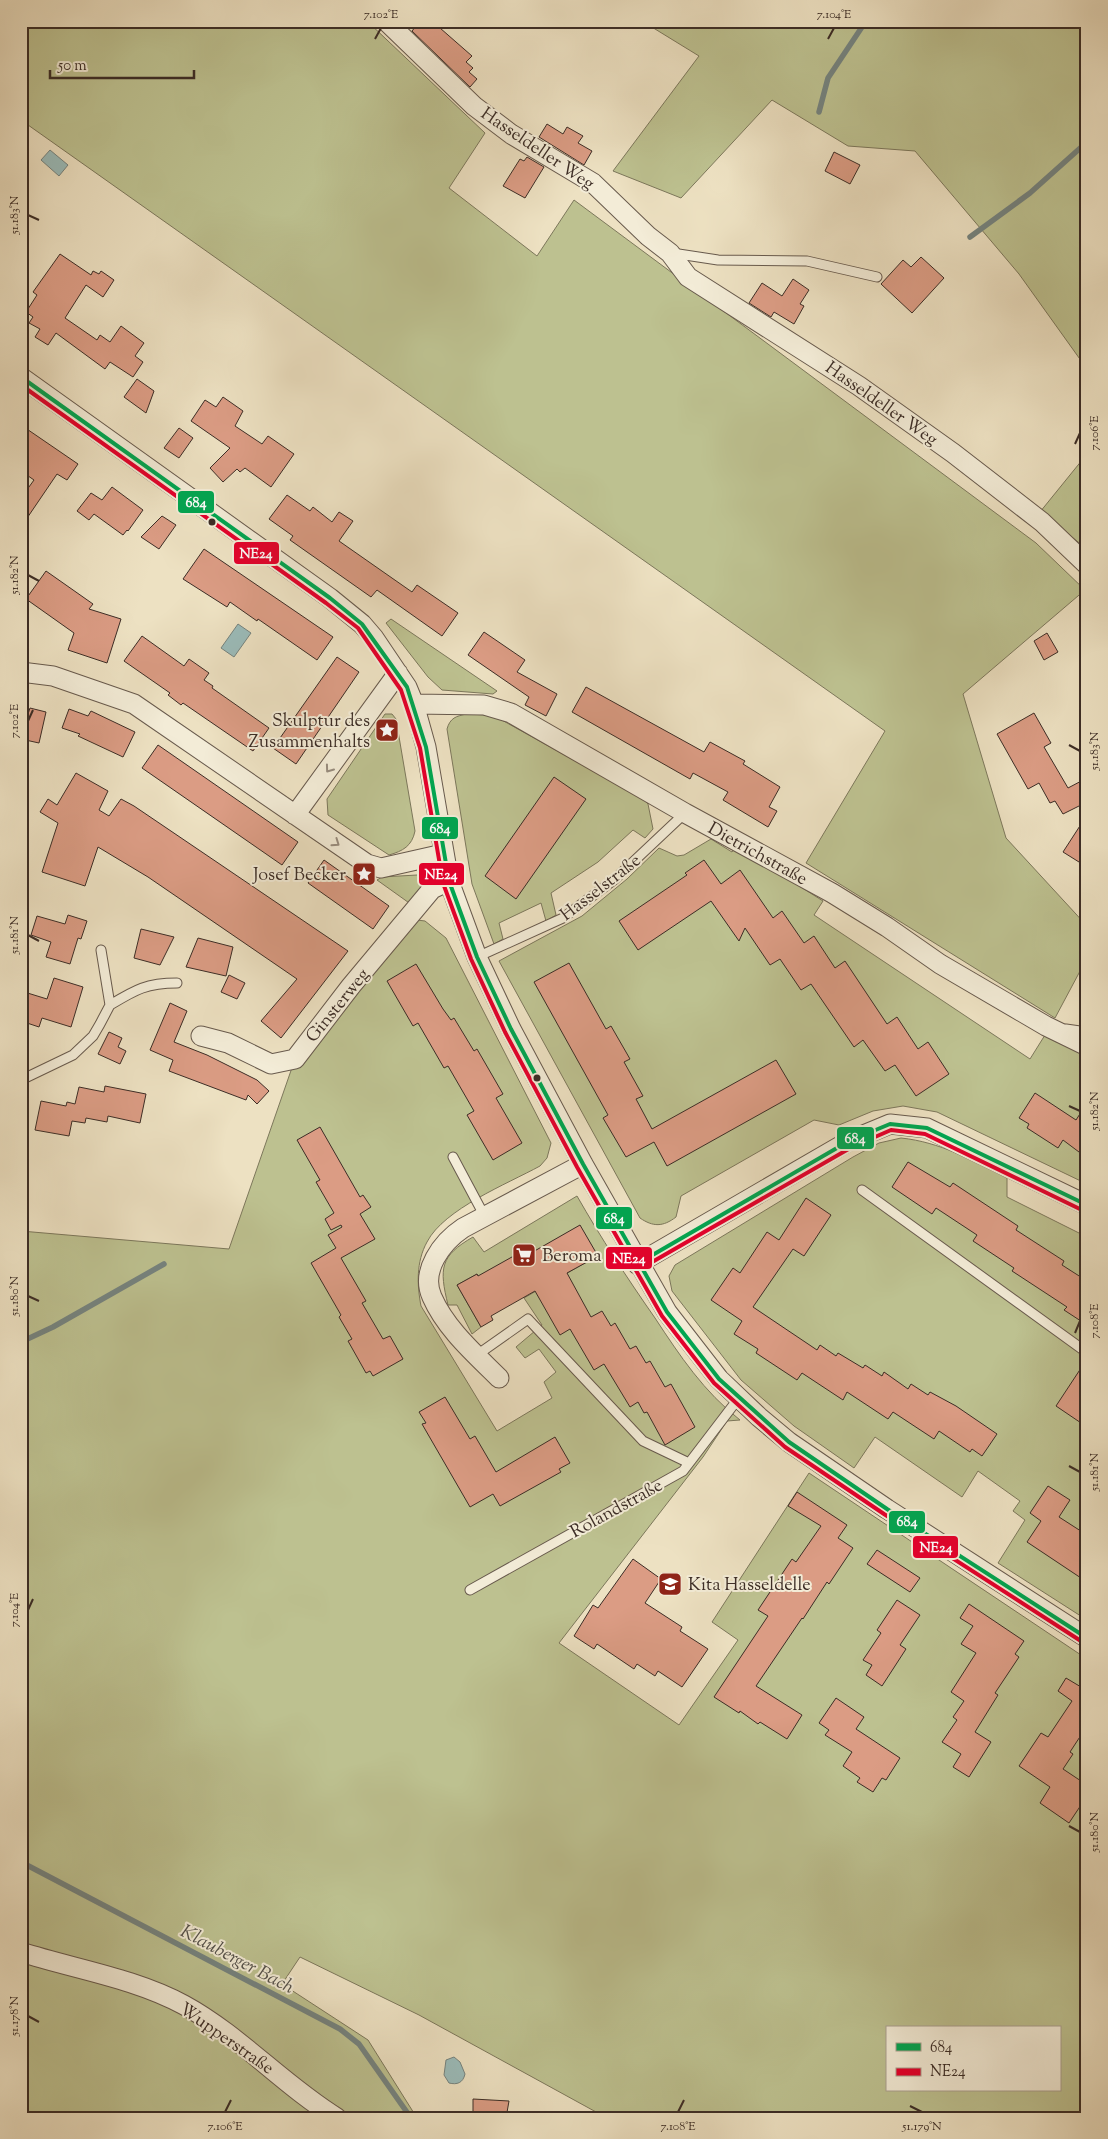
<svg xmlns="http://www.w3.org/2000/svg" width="1108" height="2139" viewBox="0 0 1108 2139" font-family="'Sorts Mill Goudy',serif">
<rect width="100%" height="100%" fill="#ede1c2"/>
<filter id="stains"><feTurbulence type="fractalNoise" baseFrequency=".004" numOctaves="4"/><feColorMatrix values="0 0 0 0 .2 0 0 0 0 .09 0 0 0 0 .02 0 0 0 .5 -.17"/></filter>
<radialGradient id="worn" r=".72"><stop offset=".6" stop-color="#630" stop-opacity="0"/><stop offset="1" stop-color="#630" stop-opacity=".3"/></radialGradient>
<path fill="#bdc190" stroke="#7c775b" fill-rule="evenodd" d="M21 21H367L485 133 449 188 537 256 574 200 1036 543 1085 590 963 694 1006 838 1087 926V958L1055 1018 806 863 885 731 21 120Z
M642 21H1087V369L1019 274 915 151 848 146 772 100 681 198 613 171 699 56Z
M1087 454V549L1040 512Z
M391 619 497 691 493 694 442 690 428 677 386 623Z
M385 714H392L396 719 415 831C412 846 403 851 389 855L328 815 327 799Z
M467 714 487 715 500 719 642 798 648 804 653 829 645 838 633 830 598 862 551 893 556 915 546 921 541 903 499 923 503 939 494 944 472 884 447 729C450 718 456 716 467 714Z
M711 839 732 852 736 846 823 901 814 915 1030 1059 1045 1035 1087 1055V1184L937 1112 903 1106 873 1111 839 1125 814 1120 681 1196 676 1217C663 1227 653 1227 640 1218L499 961 582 916 627 879 659 848 677 856 684 855Z
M417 875 430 883 412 905 377 880 382 877Z
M409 919 425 921 446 938 551 1143 547 1158 540 1166C507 1184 444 1209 427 1242 416 1262 417 1285 421 1306L497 1431 552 1398 544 1382 556 1372 539 1349 525 1358 516 1347 542 1325 524 1298 597 1256 531 1253 528 1248 483 1285 477 1274 457 1285 481 1327 472 1334 457 1305H448C439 1268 440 1256 473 1237L484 1252 577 1196C601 1238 627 1278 655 1318 680 1356 704 1392 740 1420L727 1421 703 1457 559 1643 679 1725 738 1640 712 1622 809 1473 1087 1659V2118H607L419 2015 300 1957 282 1984 368 2040 417 2118H21V1231L229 1249 295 1059ZM887 2028H1059V2090H887Z
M901 1138C940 1142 972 1160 1007 1178V1197L1087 1237V1620L998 1563 1025 1520 1013 1511 1020 1501 978 1471 962 1497 875 1437 854 1468 794 1426 741 1380 672 1291 669 1276 675 1265 853 1157 879 1143Z"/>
<path fill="#9bbcba" stroke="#75837f" d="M50 150 68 165 59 176 41 160Z
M238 624 251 633 234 657 221 648Z
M454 2057 460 2062 465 2074C463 2083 457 2085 449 2083L444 2075 446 2060Z"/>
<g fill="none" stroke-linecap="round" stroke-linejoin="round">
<path stroke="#75837f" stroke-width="5.5" d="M819 112 828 78 866 21
M970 237 1030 193 1087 142
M21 1342 53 1327 164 1264
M21 1862 340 2029 359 2044 411 2118"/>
</g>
<path fill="#db9c84" stroke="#3c2d26" d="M420 21H432L472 56 466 62 473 68 469 72 477 79 470 87 412 31Z
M547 124 563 134 567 127 583 136 578 143 592 151 584 165 539 137Z
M834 152 860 165 850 184 825 171Z
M527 157 544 167 525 198 503 186 520 159 524 161Z
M60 254 91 275 93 271 99 274 101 271 114 280 103 297 86 285 65 318 97 340 100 335 110 342 121 326 144 343 135 356 143 362 133 377 110 362 105 369 56 333 48 345 35 337 40 329 29 323 33 317 26 312 37 295 33 292Z
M921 257 944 278 912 313 881 284 903 260 911 267Z
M793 279 809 290 800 304 804 306 794 324 774 312 771 317 749 303 762 283 782 296Z
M137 379 154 391 146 413 124 397Z
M223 397 243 411 235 426 262 444 268 436 294 454 271 487 245 468 240 472 237 469 223 482 210 468 230 448 191 421 205 400 216 407Z
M21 425 78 464 67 480 57 474 21 527V498L34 480 21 471Z
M179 428 193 438 179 458 164 448Z
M112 487 143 510 128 531 127 530 123 535 94 514 89 520 77 511 91 493 102 500Z
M287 495 310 511 313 507 332 522 339 512 353 521 339 541 412 592 417 585 458 613 442 636 377 590 371 597 290 540 293 536 269 519Z
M162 516 176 525 159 549 141 537Z
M204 549 333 637 317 660 258 619 257 621 230 602 227 607 183 579Z
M46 571 93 604 89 609 121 619 107 663 68 650 74 633 26 599Z
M484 632 525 660 517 672 557 694 546 716 525 705 529 697 468 655Z
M1047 633 1058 652 1044 660 1034 641Z
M142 636 184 666 189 659 209 673 204 680 213 686 212 688 269 728 253 751 183 703 181 705 168 695 170 693 124 661Z
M337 657 359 672 296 764 273 748Z
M586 687 704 752 710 742 745 761 743 764 780 787 769 807 777 811 768 827 723 800 728 792 693 773 690 779 572 712Z
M30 708 46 712 39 743 21 739V713L28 714Z
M69 709 88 716 91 711 135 732 123 757 78 736 80 734 62 728Z
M1034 713 1051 743 1044 747 1068 788 1087 778V802L1063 814 1055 801 1050 803 1039 783 1028 789 997 734Z
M158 745 298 842 282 865 142 768Z
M76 773 108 791 99 810 109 816 121 799 134 806 348 951 281 1038 261 1021 297 979 148 877 98 847 85 886 42 872 58 823 40 812 48 799 57 805Z
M554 777 586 799 516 899 485 876Z
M1087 815V867L1063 852Z
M324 860 389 906 373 929 308 883Z
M704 860 721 884 740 870 773 918 782 911 804 943 814 936 835 968 845 961 887 1024 897 1017 918 1049 928 1042 949 1074 916 1096 895 1065 885 1071 863 1040 854 1047 811 984 801 990 780 959 770 965 745 928 739 941 711 901 638 950 619 921 687 875 685 873Z
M68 915 87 921 81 939 78 938 70 964 46 957 51 942 31 935 37 916 65 924Z
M141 929 174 937 160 965 134 958Z
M198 938 233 947 226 976 186 967Z
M569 963 606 1029 611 1026 630 1059 624 1062 643 1096 636 1099 652 1129 776 1060 796 1094 667 1166 654 1142 626 1157 603 1118 608 1115 534 982Z
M416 964 443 1009 451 1020 454 1018 474 1051 477 1049 503 1094 496 1098 522 1143 493 1160 467 1115 474 1111 448 1066 444 1068 418 1023 413 1026 387 981Z
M229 975 245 983 237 999 221 992Z
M54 978 83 987 71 1027 42 1018 39 1027 21 1021V991L47 999Z
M170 1003 187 1011 174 1042 207 1055 257 1080 269 1091 257 1104 248 1095 246 1100 169 1071 173 1060 150 1050Z
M109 1032 122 1038 118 1047 126 1051 120 1064 98 1054Z
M105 1086 146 1094 140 1123 108 1116 107 1122 86 1118 85 1123 72 1121 69 1136 35 1130 41 1101 66 1106 67 1102 75 1104 79 1087 104 1092Z
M1035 1093 1076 1120 1087 1103V1158L1063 1140 1058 1148 1027 1128 1029 1124 1019 1118Z
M320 1127 360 1197 363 1195 371 1207 360 1214 375 1239 341 1258 366 1301 362 1303 383 1339 390 1336 403 1359 373 1376 370 1371 366 1373 348 1341 352 1339 339 1317 341 1315 311 1263 336 1248 328 1235 342 1227 341 1225 331 1230 325 1219 334 1213 316 1182 320 1180 297 1140Z
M908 1162 950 1187 953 1183 1018 1226 1016 1230 1064 1261 1062 1265 1087 1281V1325L1064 1310 1067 1307 1012 1271 1014 1268 973 1241 977 1235 936 1208 932 1214 892 1187Z
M806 1198 831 1215 804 1256 793 1249 753 1307 817 1350 820 1345 836 1356 838 1353 863 1368 865 1365 882 1376 884 1372 908 1389 911 1384 928 1395 930 1392 956 1406 997 1434 982 1456 972 1449 970 1452 939 1431 934 1439 893 1412 888 1419 847 1392 843 1400 802 1373 797 1380 756 1353 758 1349 734 1334 742 1321 711 1300 733 1268 740 1273 767 1232 779 1240Z
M580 1225 598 1256 567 1273 591 1317 602 1311 611 1326 615 1323 630 1349 636 1346 646 1363 650 1361 665 1387 671 1384 695 1427 665 1445 647 1412 644 1413 638 1402 630 1407 604 1364 594 1370 570 1329 560 1335 535 1291 491 1316 493 1320 481 1327 457 1285 477 1274 478 1276 528 1248 531 1253Z
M1087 1359V1427L1056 1406Z
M445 1397 470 1439 475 1436 496 1472 555 1437 570 1463 559 1469 561 1472 500 1506 493 1494 470 1507 422 1424 426 1423 419 1412Z
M1048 1486 1070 1500 1059 1517 1087 1535V1582L1027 1542 1041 1521 1030 1513Z
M797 1492 847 1525 838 1538 853 1548 829 1584 827 1582 803 1619 802 1618 756 1686 802 1715 787 1739 760 1722 758 1724 740 1711 739 1713 714 1697 768 1616 758 1610 792 1559 796 1562 821 1526 788 1506Z
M877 1550 920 1578 910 1592 867 1564Z
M633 1559 661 1579 645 1603 682 1627 680 1631 708 1649 682 1687 658 1671 655 1676 637 1664 634 1669 597 1644 594 1649 574 1636 593 1605 598 1608Z
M897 1600 920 1615 900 1645 906 1649 882 1686 866 1675 872 1665 863 1660 881 1633 877 1630Z
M969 1604 1024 1641 1015 1654 1019 1657 995 1693 998 1695 975 1732 991 1742 969 1777 953 1767 961 1754 942 1742 957 1720 953 1717 964 1701 951 1692 976 1653 961 1644 973 1626 960 1618Z
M1066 1678 1081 1687 1087 1678V1726L1070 1752 1073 1754 1063 1769 1087 1785V1796L1069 1823 1040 1803 1050 1787 1019 1766 1041 1733 1048 1737 1072 1701 1058 1691Z
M836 1698 864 1717 856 1729 900 1758 886 1780 882 1778 873 1792 857 1782 860 1778 843 1766 852 1752 825 1735 829 1730 819 1723Z
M473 2099 509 2101 506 2118 473 2116Z"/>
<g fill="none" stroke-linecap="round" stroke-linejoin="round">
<g stroke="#685a4d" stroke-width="11">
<path id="service" d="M672 253 718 260 807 261 877 277
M477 957 563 918 615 879 685 813
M110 1005C135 990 146 983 177 983
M1066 1029 1087 1032
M21 1080 73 1055 93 1036 100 1024 110 1005 101 950
M453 1157 485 1217
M862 1190 1082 1349
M477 1355 528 1319 643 1441 689 1463
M470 1590 683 1471 738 1399"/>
</g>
<g stroke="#685a4d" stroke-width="21">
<path id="minor" d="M386 21 474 106 511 134 593 183 648 236 670 253 688 277 859 386 953 453 1042 522 1087 565
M21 377 330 598 362 624 374 638 407 687 414 704 426 747 449 881 477 957 511 1029 583 1164 667 1312 719 1379 759 1417 789 1442 887 1509 1087 1638
M21 672 53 676 134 704 367 864 381 868 443 854
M414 704 484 705 511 713 685 813 832 893 887 927 940 964 1046 1026 1087 1046
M295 815 398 673
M201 1036 228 1043 271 1064 295 1059 351 986 432 889 449 881
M637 1264 849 1141 890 1124 927 1128 1087 1205
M499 1378C475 1354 446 1329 432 1297 420 1271 442 1242 463 1228L583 1164
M21 1952C74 1969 134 1978 184 2005 239 2035 283 2085 337 2118"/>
</g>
<use href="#service" stroke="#f3ecd7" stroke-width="9"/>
<use href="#minor" stroke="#f3ecd7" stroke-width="19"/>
<g stroke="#f3ecd7" stroke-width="8">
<path id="bus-1" d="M21 377 330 598 362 624 407 687 426 747 449 881 477 957 511 1029 583 1164 667 1312 719 1379 789 1442 887 1509 1087 1638
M637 1264 849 1141 890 1124 927 1128 1087 1205"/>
</g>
<g stroke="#f3ecd7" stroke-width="8">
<path id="bus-2" d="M21 385 326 603 358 628 401 690 420 748 443 883 471 959 505 1032 577 1167 662 1316 714 1383 785 1447 884 1514 1084 1643
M640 1269 852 1147 891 1130 925 1134 1084 1211"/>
</g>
<use href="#bus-1" stroke="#00a651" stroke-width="4"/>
<use href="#bus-2" stroke="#e4002b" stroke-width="4"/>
</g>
<defs><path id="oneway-chevron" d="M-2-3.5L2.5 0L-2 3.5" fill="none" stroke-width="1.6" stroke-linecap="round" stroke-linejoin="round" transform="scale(1.25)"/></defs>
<g stroke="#988c7e">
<use href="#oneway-chevron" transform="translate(329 769) rotate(126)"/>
<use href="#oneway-chevron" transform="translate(336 843) rotate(35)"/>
</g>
<path fill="none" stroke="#3c2d26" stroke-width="2" d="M375 39 381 28M828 39 834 28M28 215 39 220M1075 444 1080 433M28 575 39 581M28 721 33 710M1069 745 1080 751M28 935 39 941M1069 1106 1080 1111M28 1296 39 1301M1075 1333 1080 1321M1069 1466 1080 1472M28 1610 33 1599M1069 1826 1080 1832M28 2016 39 2022M910 2106 922 2112M225 2112 231 2100M678 2112 684 2100"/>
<defs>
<g id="sight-square" transform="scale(1.25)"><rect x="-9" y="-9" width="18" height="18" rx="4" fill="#8f2418" stroke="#f3ecd7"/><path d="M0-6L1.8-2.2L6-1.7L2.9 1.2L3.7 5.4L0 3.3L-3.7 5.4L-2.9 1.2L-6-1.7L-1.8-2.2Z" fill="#fff"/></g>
<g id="supermarket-square" transform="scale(1.25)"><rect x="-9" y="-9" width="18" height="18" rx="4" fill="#8f2418" stroke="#f3ecd7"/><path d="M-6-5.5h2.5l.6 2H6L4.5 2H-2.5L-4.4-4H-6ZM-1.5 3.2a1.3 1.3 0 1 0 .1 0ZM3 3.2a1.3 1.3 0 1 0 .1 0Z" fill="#fff"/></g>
<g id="school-square" transform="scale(1.25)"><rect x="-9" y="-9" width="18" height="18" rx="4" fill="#8f2418" stroke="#f3ecd7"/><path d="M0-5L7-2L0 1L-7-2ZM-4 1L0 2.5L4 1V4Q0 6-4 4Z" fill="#fff"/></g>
</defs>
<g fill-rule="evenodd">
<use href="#sight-square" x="387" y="730"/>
<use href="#sight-square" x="364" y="874"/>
<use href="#supermarket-square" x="524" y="1255"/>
<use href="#school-square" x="670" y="1584"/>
</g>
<g fill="#3c2d26" stroke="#f3ecd7" stroke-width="2">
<circle cx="212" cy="522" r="4.5"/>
<circle cx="537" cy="1078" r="4.5"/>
</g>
<g text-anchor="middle" stroke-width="4" stroke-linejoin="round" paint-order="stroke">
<g font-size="18" fill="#3c2d26" stroke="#f3ecd7">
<text transform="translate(538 148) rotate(34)" y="6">Hasseldeller Weg</text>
<text transform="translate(882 403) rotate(35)" y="6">Hasseldeller Weg</text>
<text transform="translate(758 853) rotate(29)" y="6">Dietrichstraße</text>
<text transform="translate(600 887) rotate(-38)" y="6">Hasselstraße</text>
<text transform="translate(337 1005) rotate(-51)" y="6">Ginsterweg</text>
<text transform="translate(616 1508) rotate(-29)" y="6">Rolandstraße</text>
<text transform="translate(227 2038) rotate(35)" y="6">Wupperstraße</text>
</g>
<g font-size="18" fill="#3c2d26" stroke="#f3ecd7" text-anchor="end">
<text x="370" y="726">Skulptur des<tspan x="370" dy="21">Zusammenhalts</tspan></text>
<text x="346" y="880">Josef Becker</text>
<text x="542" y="1261" text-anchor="start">Beroma</text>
<text x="688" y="1590" text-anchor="start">Kita Hasseldelle</text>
</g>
<g font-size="19" font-style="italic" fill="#54514b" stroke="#f3ecd7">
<text transform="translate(238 1958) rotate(28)" y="7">Klauberger Bach</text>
</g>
</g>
<g stroke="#f3ecd7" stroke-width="2">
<rect x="177" y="490" width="38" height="24" rx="5" fill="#00a651"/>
<rect x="233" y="541" width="47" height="24" rx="5" fill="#e4002b"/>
<rect x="421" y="816" width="38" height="24" rx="5" fill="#00a651"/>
<rect x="418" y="862" width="47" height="24" rx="5" fill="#e4002b"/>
<rect x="836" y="1126" width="39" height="24" rx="5" fill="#00a651"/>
<rect x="595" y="1206" width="38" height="24" rx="5" fill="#00a651"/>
<rect x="605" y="1246" width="48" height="24" rx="5" fill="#e4002b"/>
<rect x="888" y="1510" width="38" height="24" rx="5" fill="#00a651"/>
<rect x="912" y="1535" width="47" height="24" rx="5" fill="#e4002b"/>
</g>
<g font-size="14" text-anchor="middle" font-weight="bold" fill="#fff">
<text x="196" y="507">684</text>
<text x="256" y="558">NE24</text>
<text x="440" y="833">684</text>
<text x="441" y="879">NE24</text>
<text x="855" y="1143">684</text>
<text x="614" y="1223">684</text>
<text x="629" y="1263">NE24</text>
<text x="907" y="1526">684</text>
<text x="936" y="1552">NE24</text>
</g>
<rect width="1108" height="2139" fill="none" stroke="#ede1c2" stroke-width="55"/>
<rect x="886" y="2026" width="175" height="65" fill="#f3ecd7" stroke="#aaa090"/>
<rect x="896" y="2043" width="25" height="8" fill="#00a651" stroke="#aaa090"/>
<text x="930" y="2052" font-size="15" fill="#3c2d26">684</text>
<rect x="896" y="2068" width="25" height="8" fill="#e4002b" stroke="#aaa090"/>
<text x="930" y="2076" font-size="15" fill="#3c2d26">NE24</text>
<path d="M50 70v8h144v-8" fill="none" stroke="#3c2d26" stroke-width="2.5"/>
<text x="58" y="70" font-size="15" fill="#3c2d26" stroke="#f3ecd7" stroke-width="4" paint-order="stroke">50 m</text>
<rect x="28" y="28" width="1052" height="2084" fill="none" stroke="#3c2d26" stroke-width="2"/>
<g font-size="12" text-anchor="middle" fill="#3c2d26">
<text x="381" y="18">7.102°E</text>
<text x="834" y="18">7.104°E</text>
<text transform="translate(14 215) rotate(-90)" y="4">51.183°N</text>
<text transform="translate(1094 433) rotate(-90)" y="4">7.106°E</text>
<text transform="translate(14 575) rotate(-90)" y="4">51.182°N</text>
<text transform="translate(14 721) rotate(-90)" y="4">7.102°E</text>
<text transform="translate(1094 751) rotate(-90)" y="4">51.183°N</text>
<text transform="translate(14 935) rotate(-90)" y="4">51.181°N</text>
<text transform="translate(1094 1111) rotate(-90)" y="4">51.182°N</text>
<text transform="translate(14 1296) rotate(-90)" y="4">51.180°N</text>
<text transform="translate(1094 1321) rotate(-90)" y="4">7.108°E</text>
<text transform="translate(1094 1472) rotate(-90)" y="4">51.181°N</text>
<text transform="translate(14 1610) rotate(-90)" y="4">7.104°E</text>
<text transform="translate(1094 1832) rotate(-90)" y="4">51.180°N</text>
<text transform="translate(14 2016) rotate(-90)" y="4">51.178°N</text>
<text x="225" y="2130">7.106°E</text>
<text x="678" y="2130">7.108°E</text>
<text x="922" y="2130">51.179°N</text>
</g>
<rect width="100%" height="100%" filter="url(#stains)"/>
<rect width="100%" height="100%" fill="url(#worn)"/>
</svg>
